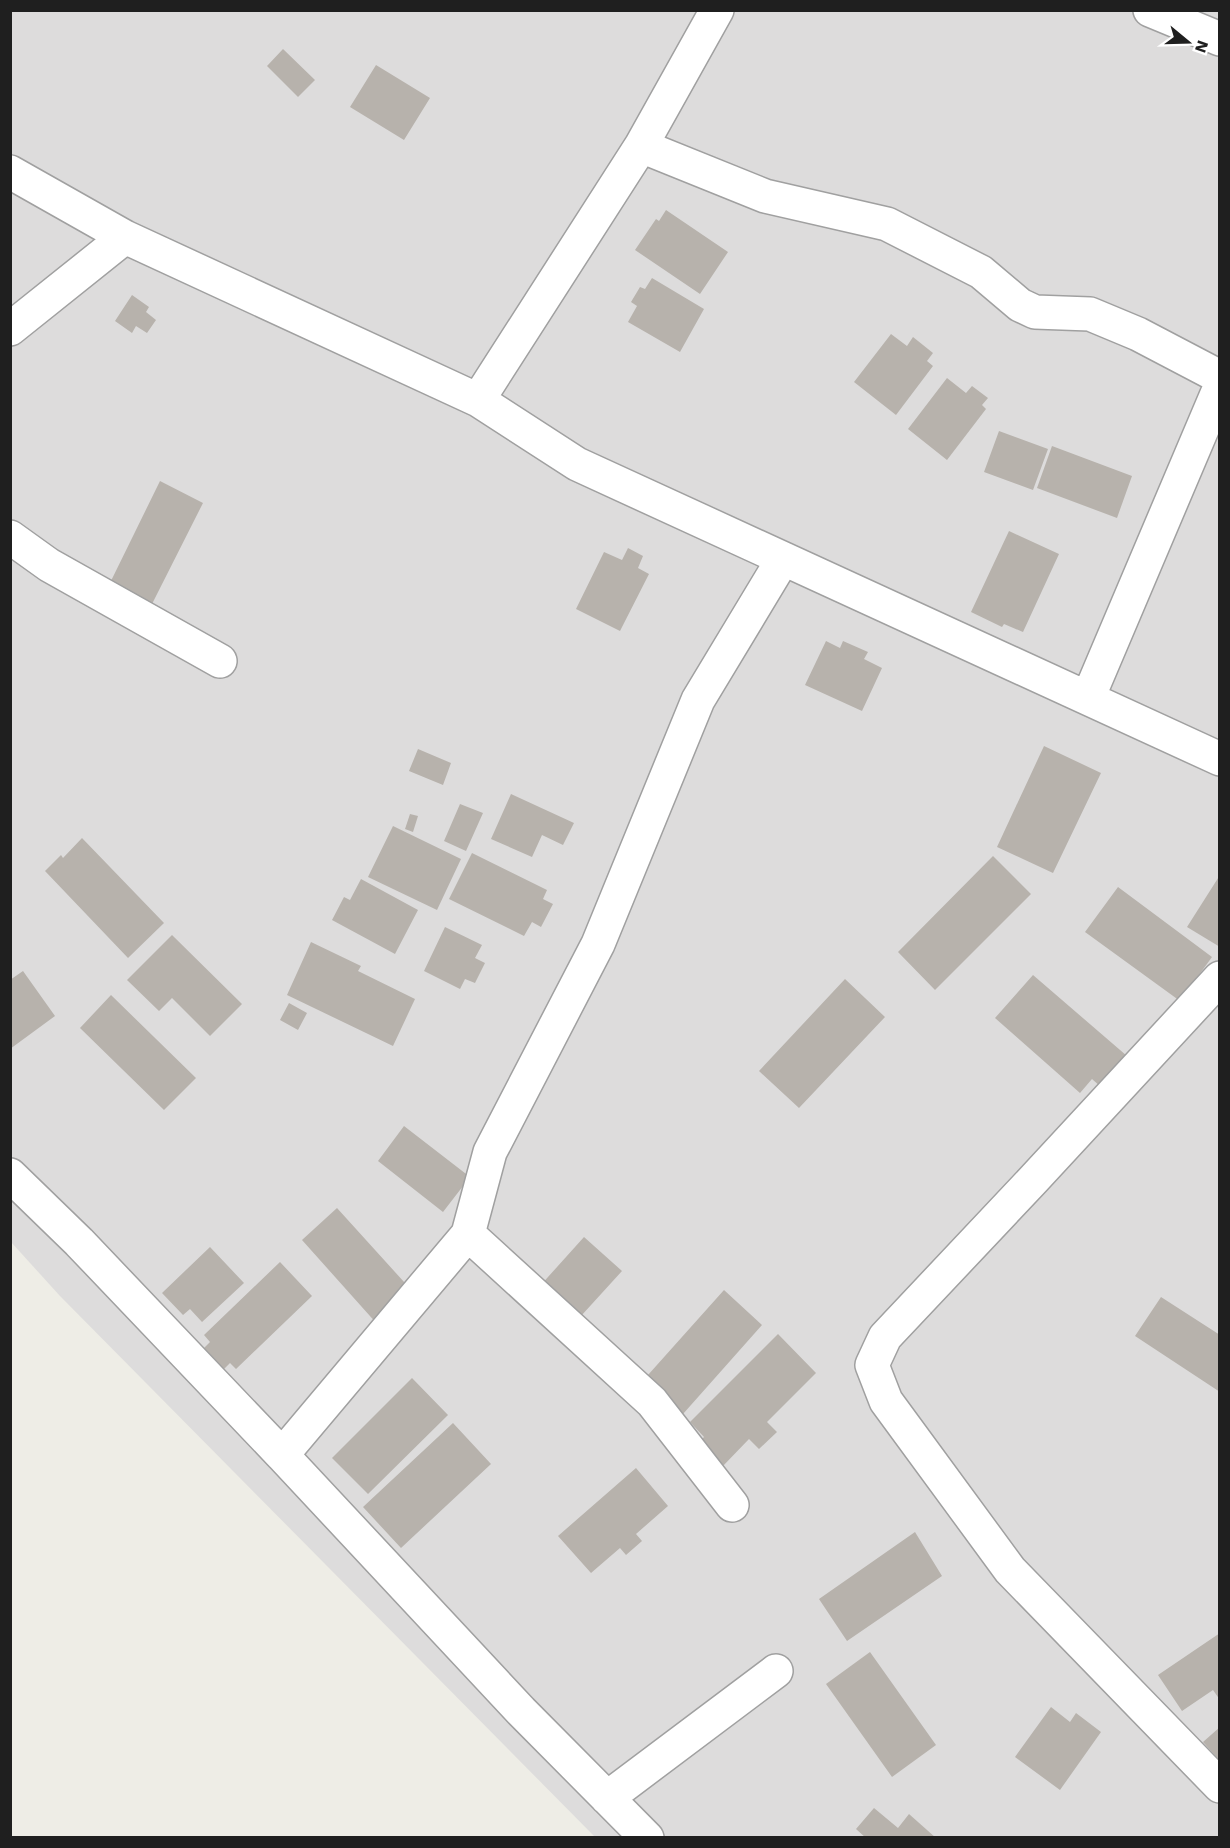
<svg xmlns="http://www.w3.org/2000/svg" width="1230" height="1848" viewBox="0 0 1230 1848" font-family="'Work Sans',sans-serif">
<rect width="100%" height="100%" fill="#eeede6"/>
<path fill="#dddcdc" d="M11 11H1219V1837H595L60 1296 11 1242Z"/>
<path fill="#b7b2ac" d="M283 49 315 80 298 97 267 66Z
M376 65 430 98 404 140 350 107Z
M666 210 728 252 700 294 635 250 656 219 659 221Z
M652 278 704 309 680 352 628 322 637 306 631 302 640 287 645 289Z
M132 295 149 307 146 312 156 320 147 333 136 326 132 333 115 321Z
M891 334 907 346 913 337 933 353 927 361 933 366 896 415 854 382Z
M947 378 966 393 972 386 988 398 982 405 986 409 947 460 908 429Z
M999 431 1048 449 1033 490 984 472Z
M1052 446 1132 476 1117 518 1037 488Z
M160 481 203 503 151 606 109 585Z
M1009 531 1059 554 1023 632 1004 624 1002 627 971 612Z
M628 548 643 556 638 568 649 574 620 631 576 609 604 552 622 560Z
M826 641 840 648 843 641 868 652 864 659 882 668 862 711 805 685Z
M1044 746 1101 773 1053 873 997 847Z
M418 749 451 763 443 785 409 771Z
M511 794 574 823 563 845 542 835 532 857 491 839Z
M460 804 483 813 466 851 444 841Z
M410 814 418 816 413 832 405 829Z
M393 826 461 859 437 910 368 877Z
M82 838 164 923 128 958 45 871 61 855 63 858Z
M472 853 547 890 543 899 553 904 541 927 532 922 524 936 449 899Z
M993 856 1031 894 935 990 898 952Z
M1220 875V947L1187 927Z
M361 879 418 910 395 954 332 920 344 897 350 900Z
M1118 887 1212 957 1180 1001 1085 932Z
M445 927 482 945 475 958 485 963 475 983 465 979 460 989 424 971Z
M172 935 242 1004 210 1036 172 998 159 1011 127 980Z
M311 942 361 966 358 971 415 999 393 1046 287 995Z
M23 971 55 1016 10 1049V980Z
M1033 975 1127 1056 1101 1087 1092 1079 1080 1093 995 1018Z
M845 979 885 1017 799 1108 759 1071Z
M111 995 196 1078 164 1110 80 1028Z
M289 1003 307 1013 298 1030 280 1020Z
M404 1126 470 1177 443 1212 378 1161Z
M337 1208 414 1293 378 1325 302 1240Z
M584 1237 622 1271 581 1316 539 1287Z
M210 1247 244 1283 202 1322 190 1309 183 1315 162 1293Z
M280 1262 312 1296 236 1369 230 1363 224 1369 204 1348 210 1342 204 1335Z
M724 1290 762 1325 683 1414 659 1392 662 1389 648 1375Z
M1161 1297 1220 1335V1392L1135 1336Z
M778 1334 816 1373 767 1422 777 1432 759 1449 749 1439 722 1467 698 1443 704 1437 690 1422Z
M412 1378 448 1415 368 1494 332 1458Z
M453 1423 491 1464 401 1548 363 1507Z
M636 1468 668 1506 636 1534 642 1541 626 1555 620 1548 591 1573 558 1536Z
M915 1532 942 1576 847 1641 819 1599Z
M1220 1633V1700L1213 1690 1182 1711 1158 1675Z
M870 1652 936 1745 892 1777 826 1684Z
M1051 1707 1070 1722 1076 1713 1101 1732 1060 1790 1015 1757Z
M1220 1727V1761L1203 1742Z
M874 1808 898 1828 909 1814 936 1838H866L856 1829Z"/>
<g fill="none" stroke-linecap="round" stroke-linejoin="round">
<g stroke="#a0a0a0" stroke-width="36">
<path id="minor" d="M1150 10 1220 39
M641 146 765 196 887 224 981 272 1020 305 1035 312 1090 314 1138 334 1220 377
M10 172 125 237 478 400 641 146 717 10
M10 329 125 237
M478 400 577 464 1220 759
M10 537 49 565 220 661
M1088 698 1220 387
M1220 978 1033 1180 885 1337 872 1365 886 1401 1010 1570 1220 1786
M10 1175 79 1242 282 1455 468 1234
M282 1455 521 1711 647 1838
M732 1505 652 1402 468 1234 490 1152 598 944 698 700 783 559
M607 1798 776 1671"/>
</g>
<use href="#minor" stroke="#fff" stroke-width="33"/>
</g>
<rect width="1230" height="1848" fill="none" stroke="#1f1f1f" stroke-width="24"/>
<g transform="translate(1188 42) rotate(109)" stroke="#ffffff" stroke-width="4.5" paint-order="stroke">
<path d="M0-4.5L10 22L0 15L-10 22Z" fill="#1f1f1f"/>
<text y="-9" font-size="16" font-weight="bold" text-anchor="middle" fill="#1f1f1f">N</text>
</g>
</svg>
